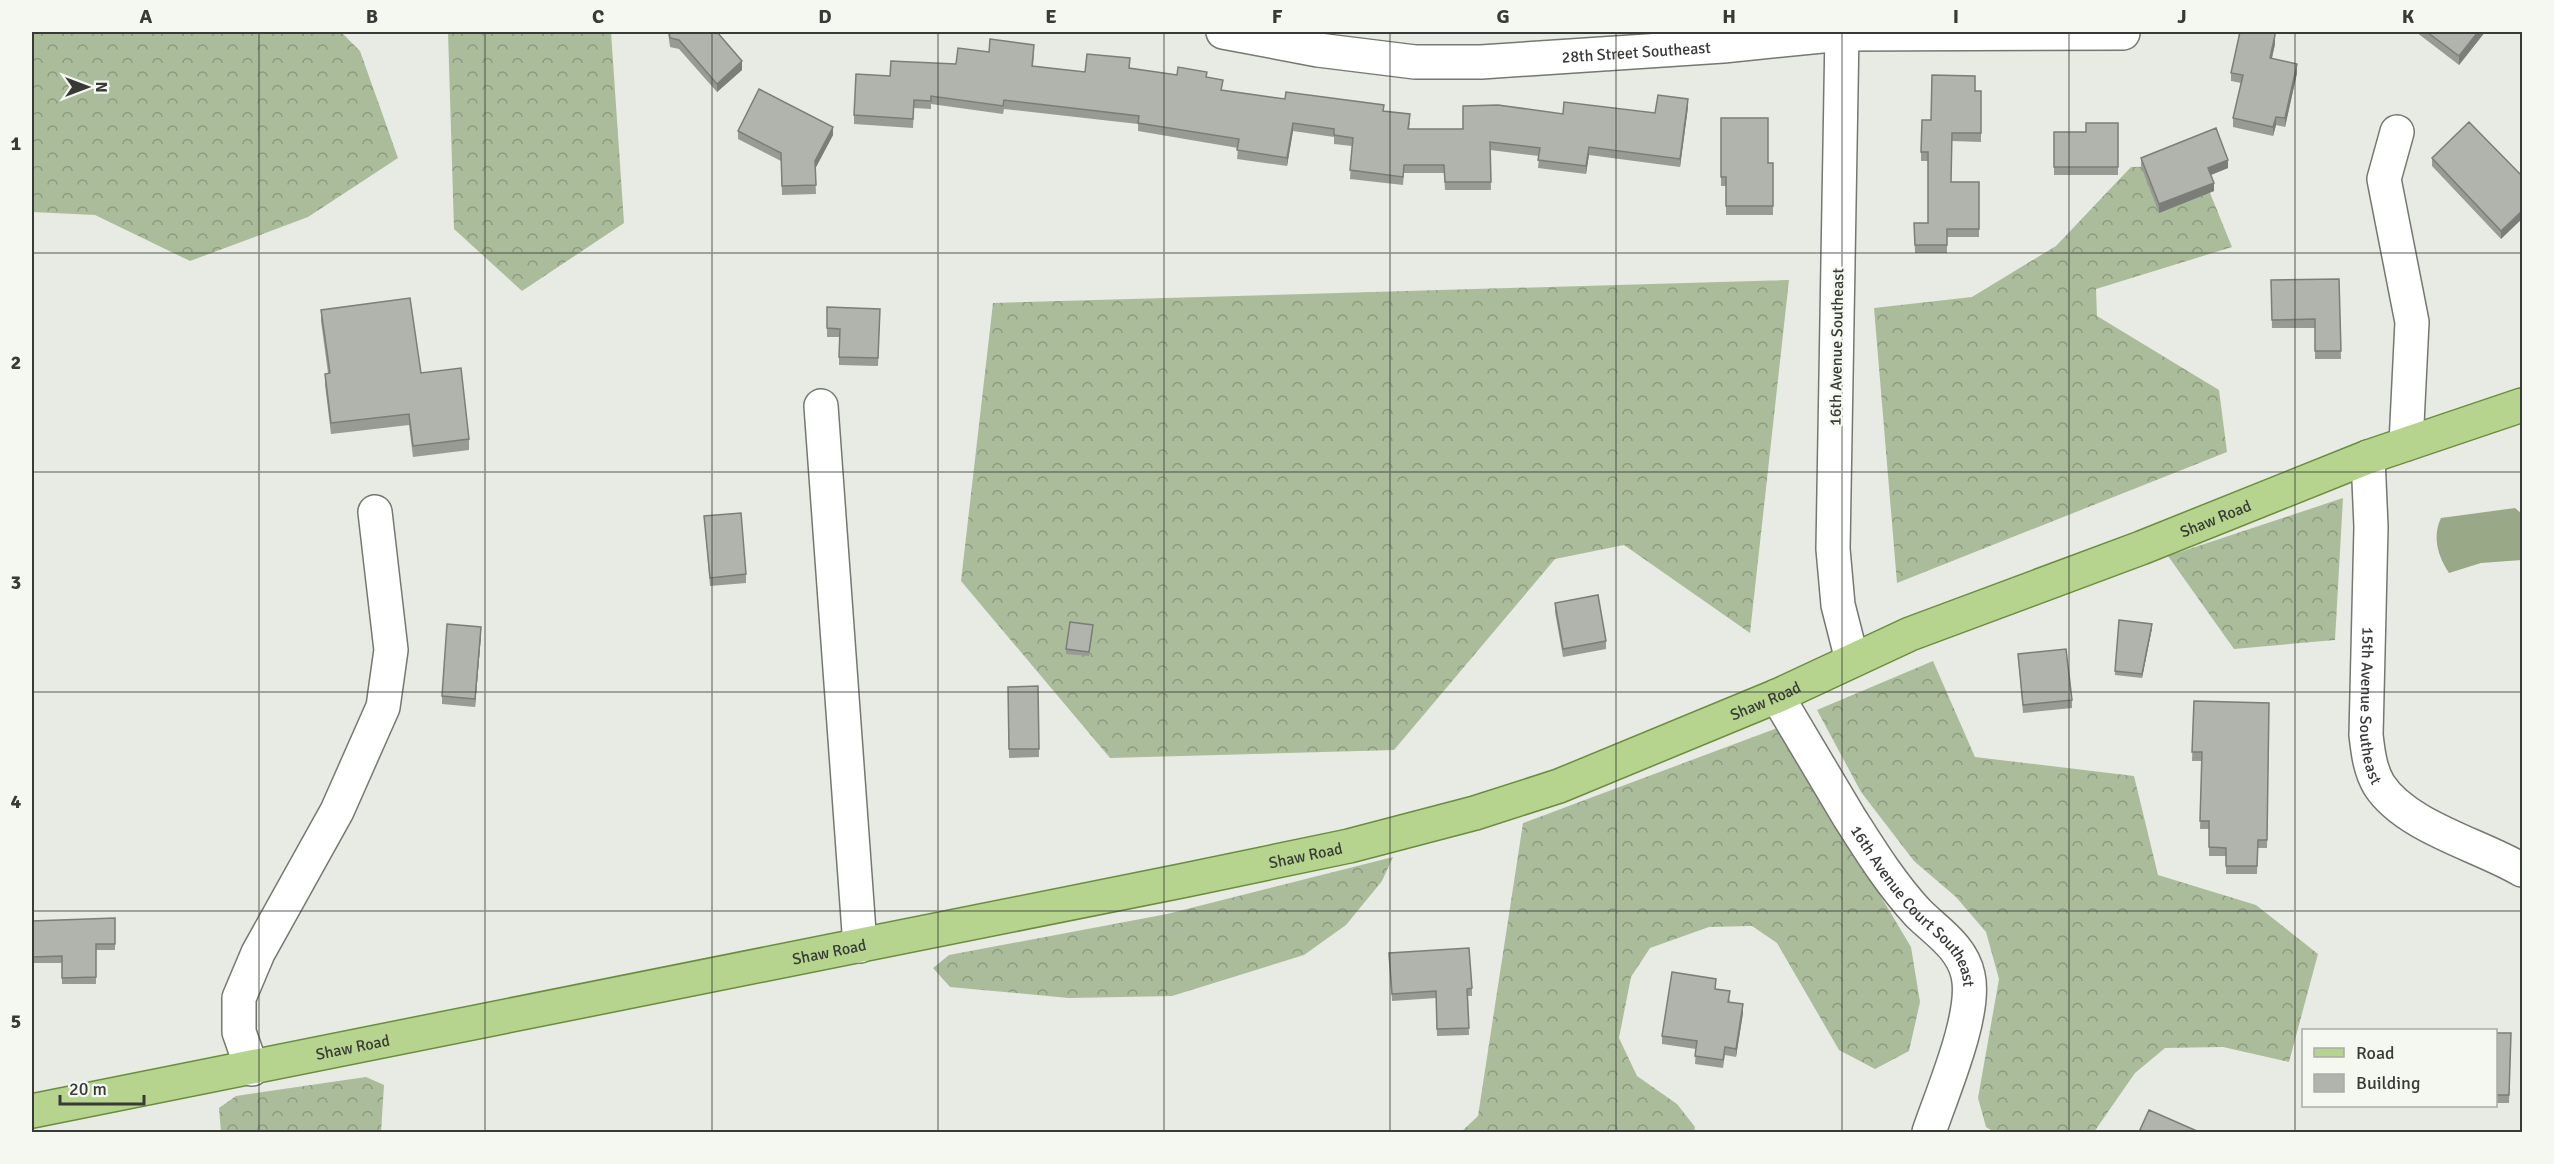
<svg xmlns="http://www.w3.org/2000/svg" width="2554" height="1164" viewBox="0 0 2554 1164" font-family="Signika,sans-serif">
<defs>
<pattern id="forest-crowns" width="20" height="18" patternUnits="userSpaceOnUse" patternTransform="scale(1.5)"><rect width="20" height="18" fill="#abbc9a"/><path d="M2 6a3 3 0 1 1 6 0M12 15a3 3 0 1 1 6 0" fill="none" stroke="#8c9a7e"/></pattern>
</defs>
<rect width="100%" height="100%" fill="#e7ebe3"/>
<path fill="url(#forest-crowns)" d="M32 32H341L360 51 398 158 308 217 190 261 95 215 32 212Z
M448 32H611L624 223 522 291 454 229Z
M2199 166 2232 247 2096 289 2097 316 2219 390 2227 452 1897 583 1874 308 1972 297 2056 246 2131 167Z
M1789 280 1750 633 1624 545 1555 559 1394 750 1110 758 961 581 993 303Z
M2343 498 2335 640 2234 649 2168 556Z
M1933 661 1975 757 2134 776 2158 875 2256 905 2318 954 2289 1062 2223 1047 2165 1048 2135 1073 2094 1132H1994L1986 1127 1978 1098 1999 979 1986 932 1956 897 1914 861 1861 792 1817 710Z
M1780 727 1911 947 1920 1002 1909 1051 1875 1069 1839 1050 1777 943 1752 926 1709 927 1650 948 1631 977 1619 1038 1637 1076 1677 1104 1695 1127 1694 1132H1461L1478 1116 1523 823Z
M1393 857 1382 881 1346 925 1304 955 1172 996 1069 998 950 987 933 968 949 955 1167 914Z
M366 1077 384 1085 381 1132H221L219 1108 236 1096Z"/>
<path fill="#99a988" d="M2515 508 2522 514V560L2481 563 2449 573C2438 556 2432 537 2441 518Z"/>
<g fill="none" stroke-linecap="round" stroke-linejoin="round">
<g stroke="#747871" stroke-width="36">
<g id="minor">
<path id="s1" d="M1223 32 1318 50 1415 62H1481L1723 46 1842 34 2123 33"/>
<path d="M1842 32 1833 549 1838 605 1852 660"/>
<path d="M2397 132 2384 179 2412 322 2406 444"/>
<path d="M821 406 860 946"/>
<path id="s2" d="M2368 457 2371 527 2366 735C2368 752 2370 770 2379 785 2406 827 2480 845 2522 870"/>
<path id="s3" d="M1777 696C1801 737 1825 777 1849 817 1870 850 1891 884 1918 913 1937 932 1962 947 1968 975 1977 1014 1942 1093 1929 1132"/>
<path d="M252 1069 239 1032V998L258 953 337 811 383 707 391 650 375 512"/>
</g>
</g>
<g stroke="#6b8c3e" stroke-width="36">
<g id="major">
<path id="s4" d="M32 1111 1186 880 1349 846 1475 813 1559 786 1777 696 1910 634 2141 548 2368 457 2522 405"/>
</g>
</g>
<use href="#minor" stroke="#fff" stroke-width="33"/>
<use href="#major" stroke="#b6d48d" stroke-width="33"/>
</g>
<path fill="#979b94" d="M668 32H717L742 70 717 92 679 49 670 47Z
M2238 32H2274L2275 44 2272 58 2297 73 2285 127 2276 125 2273 136 2233 127V118L2241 83 2231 81V73L2239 35Z
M2416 32H2485L2459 65Z
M989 52 1034 54 1033 66 1085 72 1130 68 1177 75 1207 77 1222 90 1285 99 1384 111 1410 122 1409 129H1463L1563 114 1655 113 1688 107 1680 167 1589 155 1586 174 1538 168 1539 156 1490 150 1491 190H1445L1444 173H1404L1403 185 1350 179 1352 146 1334 144V137L1293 131 1287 166 1237 159 1238 148 1138 131V124L1004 109 1003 114 931 104V109L914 108 913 128 854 124V115L890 76 956 64Z
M1981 91V142L1952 141 1951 182H1979V237H1947V253H1915L1914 223H1928V161H1921V152L1931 120Z
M1721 118 1768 163H1773V215H1726V186H1721Z
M2118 123V175H2054V132H2086Z
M738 131 833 135 815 169 816 194 782 195 781 161 738 139Z
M2141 158 2228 168 2211 175 2214 191 2159 213 2141 166Z
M2432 158 2523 177 2501 239 2432 166Z
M2339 279 2341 359H2315V328H2272L2271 280Z
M827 307 880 309 878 366 839 365V337H827Z
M321 310 421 373 469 439V450L413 457 409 425 331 434 325 385V374L328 373 321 321Z
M704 516 746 574V583L710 586Z
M1555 603 1606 641V649L1563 657 1555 612Z
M2152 628 2142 678 2115 675V671Z
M1093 629 1089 656 1066 654V649Z
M481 635 475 707 442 704V696Z
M2018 654 2072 700V708L2023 713Z
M1038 686 1039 757 1009 758 1008 687Z
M2194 701 2269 703 2267 848H2258L2257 874H2226V856H2209V829H2200L2202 761H2192Z
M115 918V950H96V984H62V963H32V921Z
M1389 953 1472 988V996H1468L1469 1035 1437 1036 1436 998 1392 1001Z
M1716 989 1730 1000 1729 1002 1743 1013 1736 1057 1725 1055 1723 1068 1695 1064 1696 1049 1662 1044V1036Z
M2496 1033H2511L2509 1103H2496Z"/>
<path fill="#7b7e78" d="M2478 32H2485L2459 65V56Z
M2275 35V44L2270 66V58Z
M742 61V70L717 92V84Z
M2297 64V73L2285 127V118Z
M1688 99V107L1680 167V159Z
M2276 117V125L2273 136V127Z
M1293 123V131L1287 166V158Z
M833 127V135L815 169V161Z
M1589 147V155L1586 174V166Z
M2228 160V168L2208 176V168Z
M2214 183V191L2159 213V204Z
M2523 210V218L2501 239V231Z
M2152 624V628L2142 678V674Z
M481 627V635L475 707V699Z
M1743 1004V1013L1736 1057V1049Z"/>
<path fill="#b0b4ac" stroke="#7b7e78" stroke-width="1.5" d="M669 32H717L742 61 717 84 679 40 670 38Z
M2240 32H2274L2275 35 2270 58 2297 64 2285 118 2276 117 2273 127 2233 118 2243 75 2231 73Z
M2427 32H2478L2459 56Z
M990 39 1034 45 1032 66 1085 72 1087 54 1130 58 1129 68 1177 75 1178 67 1207 72 1206 77 1223 80 1221 90 1285 99 1286 92 1384 105 1383 111 1410 114 1408 129H1463V106L1498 105 1563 114 1564 102 1655 113 1658 95 1688 99 1680 159 1589 147 1586 166 1538 160 1540 148 1490 142 1491 182H1445L1444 165H1404L1403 177 1350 170 1353 138 1334 135V129L1293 123 1287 158 1237 150 1239 139 1138 123 1139 116 1004 100 1003 106 931 96V101L914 100 913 119 854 115 856 74 890 76 891 61 956 64 958 48 989 52Z
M1932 75 1975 76V91H1981V133H1952L1951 182H1979V229H1947V245H1915L1914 223H1928V152H1921L1922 120H1931Z
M759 89 833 127 815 161 816 185 782 186 781 153 738 131Z
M1721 118H1768V163H1773V206H1726V177H1721Z
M2469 122 2523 177V210L2501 231 2432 158Z
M2086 123H2118V167H2054V132H2086Z
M2216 128 2228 160 2208 168 2214 183 2159 204 2141 158Z
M2339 279 2341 351H2315V319L2272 320 2271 280Z
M410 298 421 373 461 368 469 439 413 446 409 414 331 423 325 374 330 373 321 310Z
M827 307 880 309 878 358 839 357 840 329 827 328Z
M741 513 746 574 710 578 704 516Z
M1598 595 1606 641 1563 649 1555 603Z
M2119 620 2152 624 2142 674 2115 671Z
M1070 622 1093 625 1089 652 1066 649Z
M447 624 481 627 475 699 442 696Z
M2066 649 2072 700 2023 705 2018 654Z
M1038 686 1039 749H1009L1008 687Z
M2194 701 2269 703 2267 840H2258L2257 866H2226V848L2209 847V821H2200L2202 752H2192Z
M115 918V944H96V977L62 978V956L32 957V921Z
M1469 948 1472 988 1467 989 1469 1028 1437 1029 1436 991 1392 994 1389 953Z
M1672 972 1716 979 1715 989 1730 991 1728 1002 1743 1004 1736 1049 1725 1047 1723 1060 1695 1056 1697 1041 1662 1036Z
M2496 1033H2511L2509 1095H2496Z
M2149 1110 2197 1131 2196 1132H2139Z"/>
<path fill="none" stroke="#383a37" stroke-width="1.5" stroke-opacity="0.55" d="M259 32V1132M485 32V1132M712 32V1132M938 32V1132M1164 32V1132M1390 32V1132M1616 32V1132M1842 32V1132M2069 32V1132M2295 32V1132M32 253H2522M32 472H2522M32 692H2522M32 911H2522"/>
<g text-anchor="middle" stroke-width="4.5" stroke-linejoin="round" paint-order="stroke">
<g font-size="16" fill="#383a37" stroke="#f4f8f0">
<text dy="6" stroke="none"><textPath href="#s1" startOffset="416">28th Street Southeast</textPath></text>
<text transform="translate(1836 347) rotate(-89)" y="6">16th Avenue Southeast</text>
<text dy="6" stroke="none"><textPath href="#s4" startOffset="2271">Shaw Road</textPath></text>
<text dy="6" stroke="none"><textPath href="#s4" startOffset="1785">Shaw Road</textPath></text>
<text dy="6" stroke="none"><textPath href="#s2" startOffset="249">15th Avenue Southeast</textPath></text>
<text dy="6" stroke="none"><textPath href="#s4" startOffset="1299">Shaw Road</textPath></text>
<text dy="6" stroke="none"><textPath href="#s3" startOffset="252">16th Avenue Court Southeast</textPath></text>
<text dy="6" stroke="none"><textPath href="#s4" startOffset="813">Shaw Road</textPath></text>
<text dy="6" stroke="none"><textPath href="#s4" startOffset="327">Shaw Road</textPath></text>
</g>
</g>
<rect width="2554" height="1164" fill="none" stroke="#f4f8f0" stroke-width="66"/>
<rect x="2302" y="1029" width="195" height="78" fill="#f4f8f0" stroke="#a9aca6" stroke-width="1.5"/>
<rect x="2314" y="1048" width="30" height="9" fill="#b6d48d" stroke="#a9aca6" stroke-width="1.5"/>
<text x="2356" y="1059" font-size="18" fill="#383a37">Road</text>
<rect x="2314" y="1074" width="30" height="18" fill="#b0b4ac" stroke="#a9aca6" stroke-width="1.5"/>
<text x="2356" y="1089" font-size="18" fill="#383a37">Building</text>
<g transform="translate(87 87) rotate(90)" stroke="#f4f8f0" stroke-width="4.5" paint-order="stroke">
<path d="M0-4.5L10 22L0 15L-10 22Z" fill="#383a37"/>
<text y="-9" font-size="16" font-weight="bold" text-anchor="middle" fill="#383a37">N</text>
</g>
<path d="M60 1095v9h84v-9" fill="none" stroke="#383a37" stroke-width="3"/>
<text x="69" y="1095" font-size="18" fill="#383a37" stroke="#f4f8f0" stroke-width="4.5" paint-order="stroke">20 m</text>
<rect x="33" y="33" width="2488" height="1098" fill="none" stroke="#383a37" stroke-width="2"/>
<g font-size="20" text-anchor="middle" font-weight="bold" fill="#383a37">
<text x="146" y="23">A</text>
<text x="372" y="23">B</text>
<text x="598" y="23">C</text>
<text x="825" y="23">D</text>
<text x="1051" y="23">E</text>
<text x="1277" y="23">F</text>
<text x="1503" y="23">G</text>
<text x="1729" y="23">H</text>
<text x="1956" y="23">I</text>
<text x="2182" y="23">J</text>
<text x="2408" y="23">K</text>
<text x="16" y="150">1</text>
<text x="16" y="369">2</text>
<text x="16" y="589">3</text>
<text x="16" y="808">4</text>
<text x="16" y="1028">5</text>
</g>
</svg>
